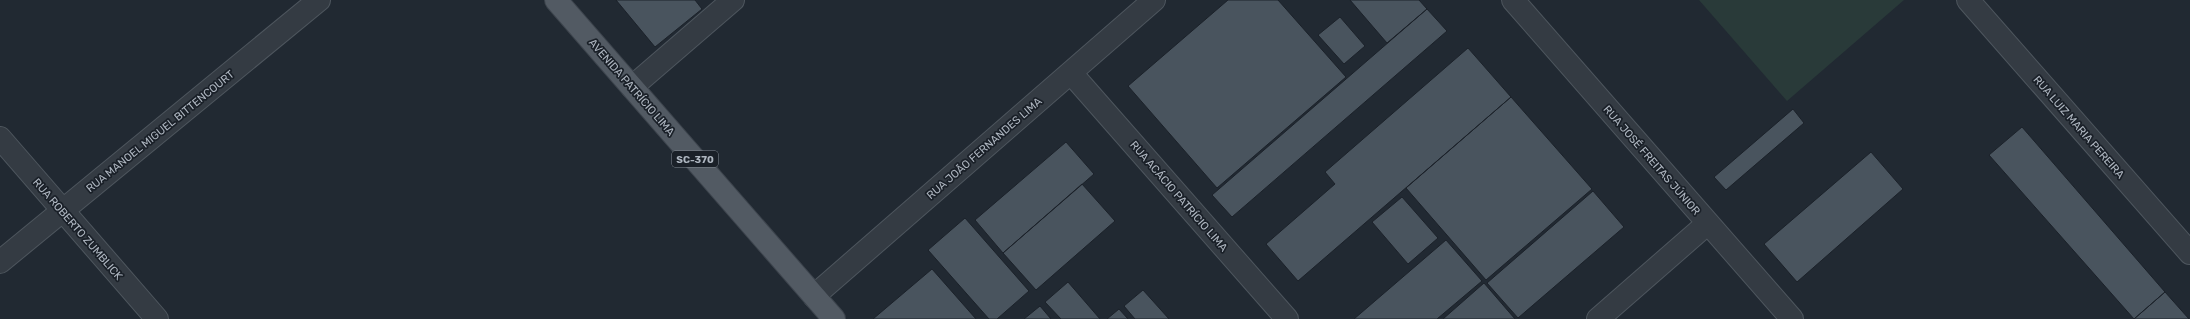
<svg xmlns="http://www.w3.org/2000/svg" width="2190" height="319" viewBox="0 0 2190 319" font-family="Rubik,sans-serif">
<rect width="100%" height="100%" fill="#212932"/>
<path fill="#293a39" d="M1699 0H1904L1787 101Z"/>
<path fill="#49545e" stroke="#1c222a" d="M616 0H695L702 9 655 47Z
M1228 0H1278L1346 77 1217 188 1128 86Z
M1350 0H1419L1427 9 1387 43Z
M1427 9 1447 31 1232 217 1212 195Z
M1340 17 1365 46 1344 64 1318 35Z
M1468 48 1511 97 1298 281 1266 244 1335 184 1325 172Z
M1511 97 1592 189 1486 280 1406 188Z
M1793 109 1804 123 1726 190 1714 177Z
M2022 127 2165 292 2134 319 1989 155Z
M1066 142 1094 174 1003 253 975 220Z
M1871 152 1903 189 1797 282 1764 244Z
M1082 184 1115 221 1036 290 1003 253Z
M1593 191 1624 227 1518 318 1487 283Z
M1402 197 1438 238 1408 264 1372 222Z
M965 218 1029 291 997 319H989L928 250Z
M1446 240 1482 281 1437 319H1354Z
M932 269 976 319H873Z
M1068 282 1100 319H1061L1045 302Z
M1484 283 1515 319H1443Z
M1143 290 1169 319H1135L1124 306Z
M2165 292 2189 319H2134Z
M1040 306 1051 319H1024Z
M1119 309 1128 319H1107Z"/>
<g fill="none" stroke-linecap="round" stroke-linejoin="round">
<g stroke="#4e565e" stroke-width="24">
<path id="minor" d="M1513 0 1792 319
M1968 0 2190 253
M1071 73 1287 319
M632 87 733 0
M0 138 157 319
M0 262 319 0
M814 296 1154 0
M1598 319 1708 223"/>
</g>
<g stroke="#3d444d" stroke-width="24">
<path id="major" d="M556 0 834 319"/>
</g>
<use href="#minor" stroke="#343b43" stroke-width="22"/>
<use href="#major" stroke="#525a63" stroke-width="22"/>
</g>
<g text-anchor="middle" stroke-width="3.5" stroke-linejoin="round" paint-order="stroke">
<rect fill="#1a2028" stroke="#828992" stroke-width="1" x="672" y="151" width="46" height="16" rx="3"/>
<g font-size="10" font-weight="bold" fill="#aeb6c0">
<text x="695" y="163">SC-370</text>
</g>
<g font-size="11" fill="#aeb6c0" stroke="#1a2028">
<text transform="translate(632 87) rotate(49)" y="4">AVENIDA PATRÍCIO LIMA</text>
<text transform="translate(2079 127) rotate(49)" y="4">RUA LUIZ MARIA PEREIRA</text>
<text transform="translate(160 131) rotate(-39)" y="4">RUA MANOEL MIGUEL BITTENCOURT</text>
<text transform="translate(984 148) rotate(-41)" y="4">RUA JOÃO FERNANDES LIMA</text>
<text transform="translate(1652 160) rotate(49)" y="4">RUA JOSÉ FREITAS JÚNIOR</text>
<text transform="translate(1179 196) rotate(49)" y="4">RUA ACÁCIO PATRÍCIO LIMA</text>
<text transform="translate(78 229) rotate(49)" y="4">RUA ROBERTO ZUMBLICK</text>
</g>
</g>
</svg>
